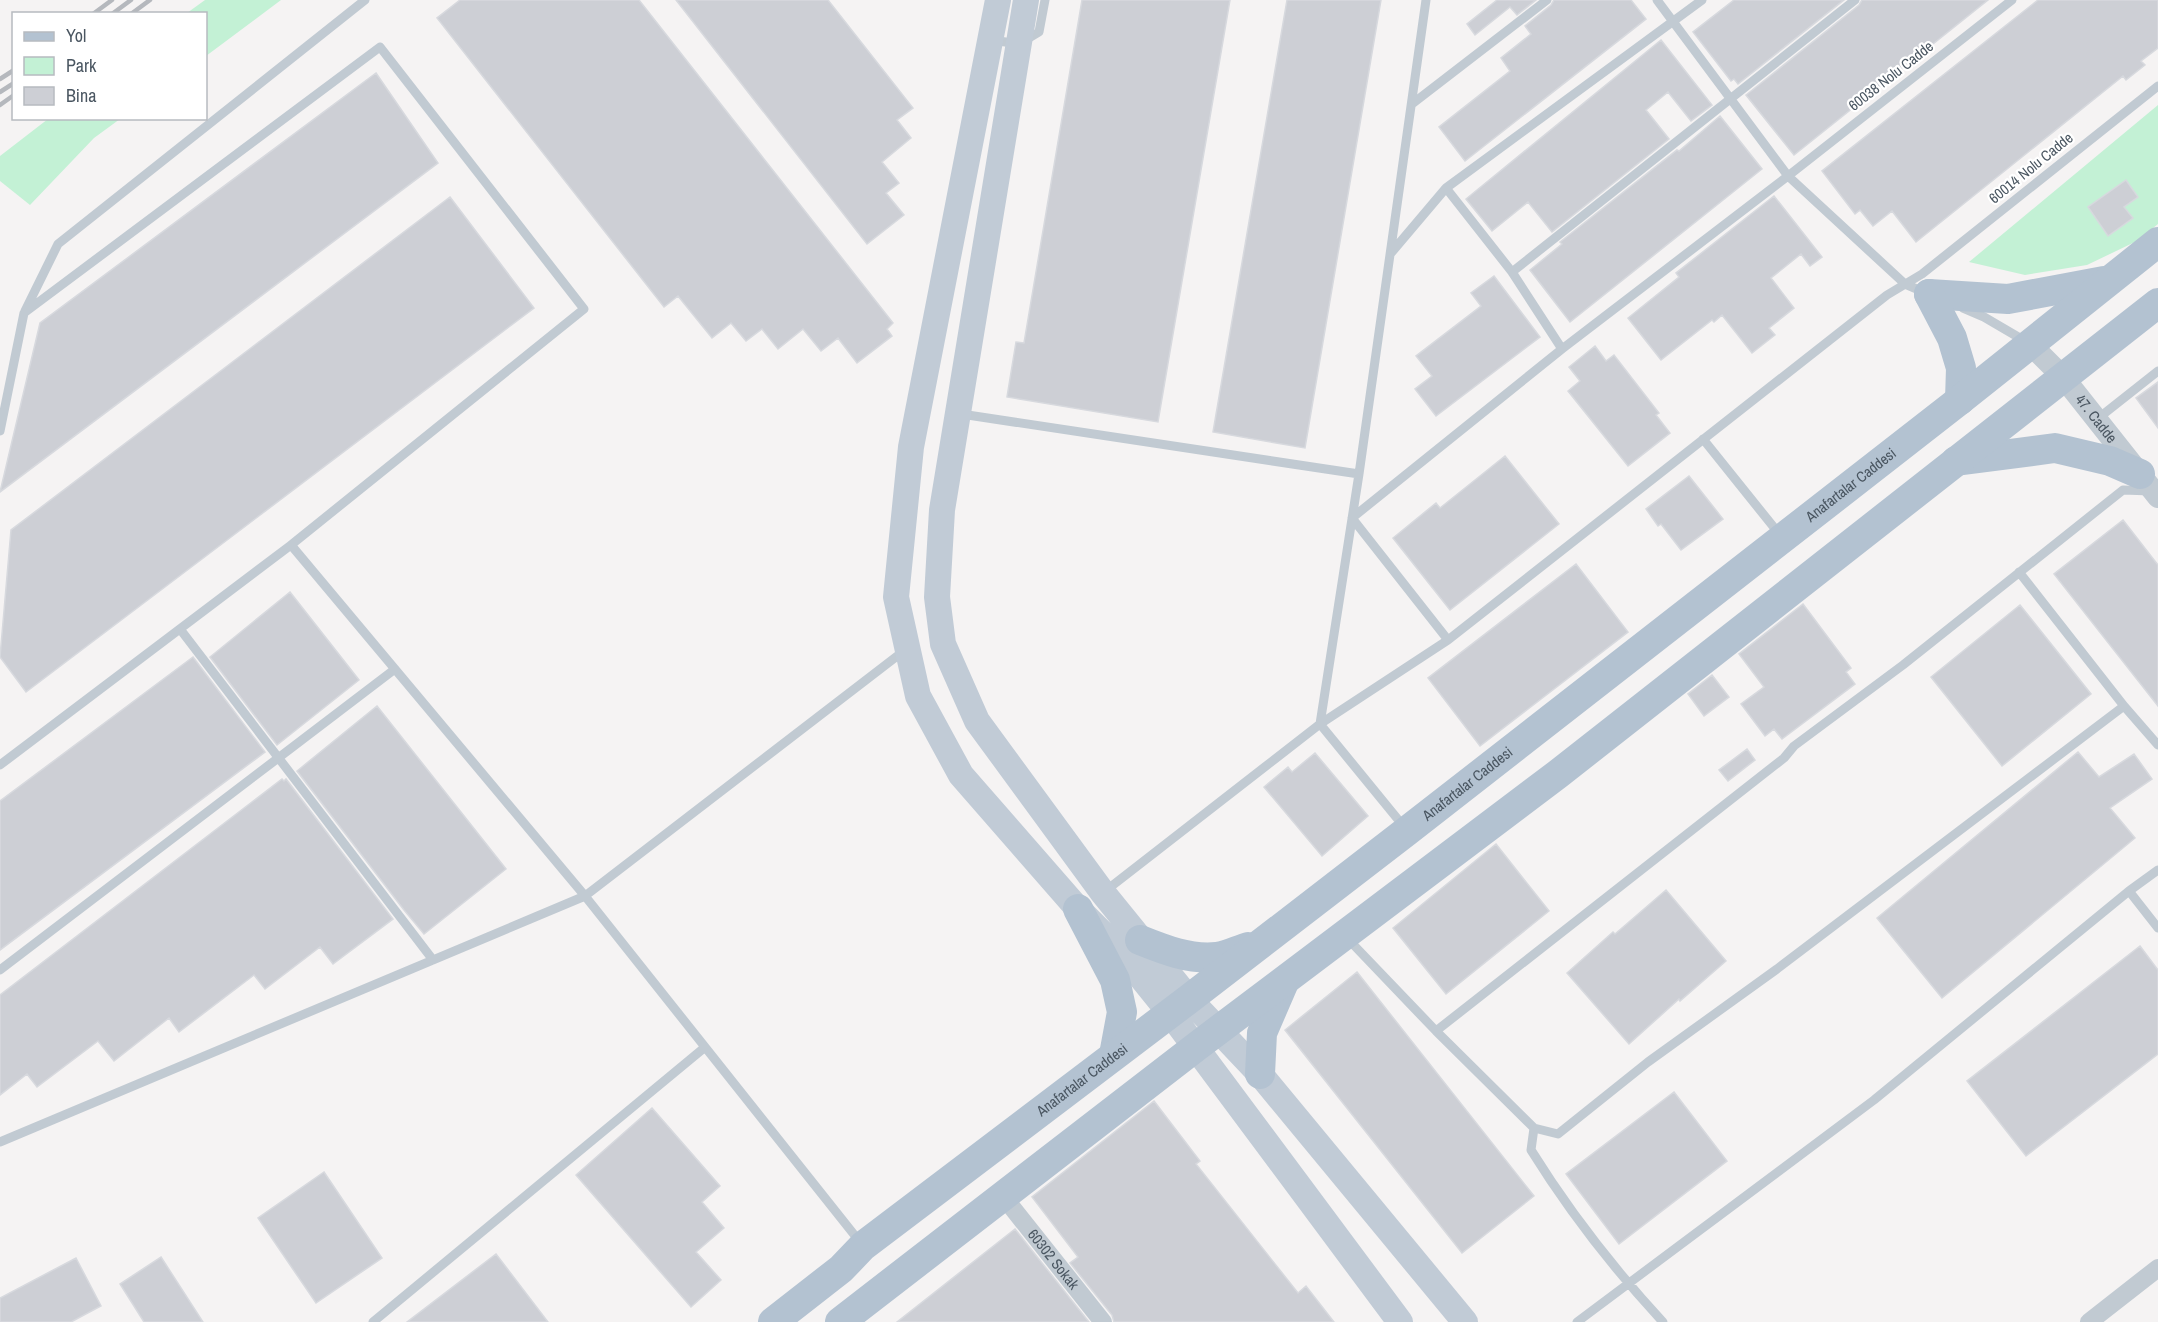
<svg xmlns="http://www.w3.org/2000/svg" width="2158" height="1322" viewBox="0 0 2158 1322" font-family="'Archivo Narrow',sans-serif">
<rect width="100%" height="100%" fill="#f5f3f3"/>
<path fill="#c3f1d5" d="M205 0H281L206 56V14L187 13Z
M2158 105V224L2137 241 2087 265 2025 275 1969 262Z
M48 119H120L94 138 30 205 0 181V156Z"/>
<path fill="#cdcfd5" stroke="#d7d9de" stroke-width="1.5" d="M460 0H639L893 323 887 329 892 336 857 363 838 338 821 351 803 329 778 349 762 329 746 341 731 323 712 338 678 296 664 307 437 18Z
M676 0H828L913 108 897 120 911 138 882 162 899 183 886 193 904 215 867 244Z
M1082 0H1230L1158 422 1007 397 1016 342 1024 343Z
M1287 0H1381L1305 448 1213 432Z
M1497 0H1536L1517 15 1510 7 1475 35 1467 24Z
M1554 0H1631L1646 19 1465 161 1439 127 1510 71 1501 58 1531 34 1525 26 1551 5Z
M1734 0H1844L1738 84 1734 79 1731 81 1693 32Z
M1862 0H1988L1794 155 1746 95 1859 5Z
M2038 0H2158V48L2141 61 2145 65 2126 80 2123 76 1916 242 1892 211 1873 226 1860 210 1855 214 1822 171Z
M1661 40 1712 105 1691 121 1668 92 1646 110 1669 139 1552 232 1528 202 1492 231 1466 199Z
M376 73 438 163 0 492 40 323Z
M1720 116 1762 169 1570 322 1530 270 1562 244 1560 242 1677 150 1679 151Z
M2126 180 2138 197 2124 207 2133 218 2108 236 2088 207Z
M1774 196 1822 257 1810 266 1801 254 1771 278 1794 308 1769 328 1775 335 1752 353 1722 315 1714 322 1712 320 1661 360 1628 318 1679 277 1676 273Z
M450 197 534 308 26 692 0 657 11 530Z
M1494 276 1540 337 1436 416 1415 389 1432 376 1416 356 1481 306 1471 293Z
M1595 346 1606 361 1614 355 1659 413 1656 415 1670 433 1628 466 1568 391 1580 381 1569 367Z
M2158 382V428L2136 398Z
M1505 456 1559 524 1450 610 1393 538 1436 503 1440 508Z
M1689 476 1723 519 1681 550 1661 524 1658 526 1646 509Z
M2123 520 2158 565V706L2054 574Z
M1576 564 1628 632 1480 746 1428 678Z
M290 592 359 680 277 745 210 657Z
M1803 604 1851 668 1846 672 1855 684 1782 739 1774 729 1765 736 1741 704 1764 687 1739 654Z
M2020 605 2091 694 2002 766 1931 677Z
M193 657 265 752 0 950V801Z
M1712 675 1729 697 1704 716 1688 694Z
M377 706 506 869 424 934 404 910 297 771Z
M1747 749 1755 760 1728 781 1719 770Z
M2078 752 2099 777 2134 754 2152 779 2110 808 2135 838 1942 998 1877 918Z
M1315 753 1368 816 1322 856 1264 787 1288 767 1292 772Z
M282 779 284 781 286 779 393 919 333 964 320 947 265 989 254 975 179 1032 169 1018 114 1061 98 1041 37 1087 27 1074 0 1095V995Z
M1496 844 1549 911 1446 994 1393 928Z
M1666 890 1726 961 1680 1001 1679 999 1629 1044 1567 973 1613 932 1615 934Z
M2140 946 2158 970V1054L2026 1156 1967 1081Z
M1357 972 1534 1196 1462 1253 1285 1030Z
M1674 1092 1727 1161 1619 1244 1566 1174Z
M1154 1101 1200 1161 1196 1164 1298 1293 1306 1286 1334 1322H1114L1112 1315 1070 1263 1078 1257 1032 1197Z
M652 1108 720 1186 702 1202 724 1228 696 1252 721 1280 691 1307 576 1175Z
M324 1172 382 1258 316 1303 258 1218Z
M1015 1229 1089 1322H897Z
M496 1254 548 1322H407Z
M161 1257 203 1322H144L120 1284Z
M76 1258 101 1306 71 1322H0V1298Z"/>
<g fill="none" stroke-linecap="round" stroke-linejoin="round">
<path stroke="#c1cad2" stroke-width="9" d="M1657 0 1788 176 1905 284 1926 293
M1702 0 1446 188 1512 272 1855 0
M992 40 1019 44 1039 32 1045 0
M1412 104 1547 0
M1391 253 1446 188
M1512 272 1562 349 1788 176 2012 0
M1963 308 1984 317 2025 341
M25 311 58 244 365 0
M961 414 1359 474
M2096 420 2158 371
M0 431 24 313 380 47 584 309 291 545 0 765
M1703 439 1780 535
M291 545 585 896 860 1242
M2019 572 2124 706
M180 629 433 960
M1448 640 1887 295 1922 274 2158 86
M1405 828 1320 724 1448 640 1352 518 1562 349
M2129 891 2158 928
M1104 892 1320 724 1359 474 1426 0
M1347 938 1436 1031 1534 1128 1558 1134 1648 1062 1777 969 2124 706 2158 745
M0 970 395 669
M1436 1031 1784 758 1794 746 1903 665 2123 490 2151 491
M1534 1128 1531 1150C1569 1211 1614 1269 1663 1322
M0 1142 585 896 905 650
M373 1322 704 1048
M1577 1322 1874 1100 2129 891 2158 870"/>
<g stroke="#c1cad2" stroke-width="18">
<path id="s1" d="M1003 1196 1103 1322"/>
<path d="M2089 1322 2158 1268"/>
</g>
<path stroke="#c1cad2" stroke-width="22" id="s2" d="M2030 344 2063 377 2158 497"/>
<path stroke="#c1cbd6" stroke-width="26" d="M998 0 911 447 896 597 918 696 961 775 1078 909 1120 951 1170 1013 1400 1322
M1026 0 942 510 937 597 943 644 977 721 1103 893 1189 999 1260 1074 1465 1322"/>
<g stroke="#b3c2d1" stroke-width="30">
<path d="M1929 294 2008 299 2104 281"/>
<path d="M1929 294 1952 338 1961 368 1960 400"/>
<path d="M1956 461 2055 448 2110 461 2140 474"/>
<path d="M1078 909 1115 980 1122 1012 1114 1055"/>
<path d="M1140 940C1165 950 1190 960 1217 957 1227 956 1238 950 1248 947"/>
<path d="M1260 1074 1262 1033 1284 982"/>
<path id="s3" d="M773 1322 841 1269 863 1246 1189 999 1407 831 1960 400 2158 242"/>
<path d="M840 1322 1196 1047 1558 774 2158 303"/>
</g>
<path stroke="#b5b8bd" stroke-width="4.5" d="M93 14 112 0
M112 14 131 0
M131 14 150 0
M0 79 14 70
M0 92 14 83
M0 105 14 95"/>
</g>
<g text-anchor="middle" stroke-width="4.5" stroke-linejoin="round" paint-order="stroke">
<g font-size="15" fill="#4a5661" stroke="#fff">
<text transform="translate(1891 76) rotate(-38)" y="5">60038 Nolu Cadde</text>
<text transform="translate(2031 168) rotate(-39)" y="5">60014 Nolu Cadde</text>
<text dy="5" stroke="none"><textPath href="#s2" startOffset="100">47. Cadde</textPath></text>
<text dy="5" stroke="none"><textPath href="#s3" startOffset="1365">Anafartalar Caddesi</textPath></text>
<text dy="5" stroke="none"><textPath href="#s3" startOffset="879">Anafartalar Caddesi</textPath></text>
<text dy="5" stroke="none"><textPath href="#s3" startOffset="393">Anafartalar Caddesi</textPath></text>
<text dy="5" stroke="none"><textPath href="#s1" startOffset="81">60302 Sokak</textPath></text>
</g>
</g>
<rect x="12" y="12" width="195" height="108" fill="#ffffff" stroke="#b7bbc0" stroke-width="1.5"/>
<rect x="24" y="32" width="30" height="9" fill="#b3c2d1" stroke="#b7bbc0" stroke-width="1.5"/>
<text x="66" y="42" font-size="18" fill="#4a5661">Yol</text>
<rect x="24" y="57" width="30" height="18" fill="#c3f1d5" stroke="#b7bbc0" stroke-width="1.5"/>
<text x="66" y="72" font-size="18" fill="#4a5661">Park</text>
<rect x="24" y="87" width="30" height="18" fill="#cdcfd5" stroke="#b7bbc0" stroke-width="1.5"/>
<text x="66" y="102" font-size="18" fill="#4a5661">Bina</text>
</svg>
